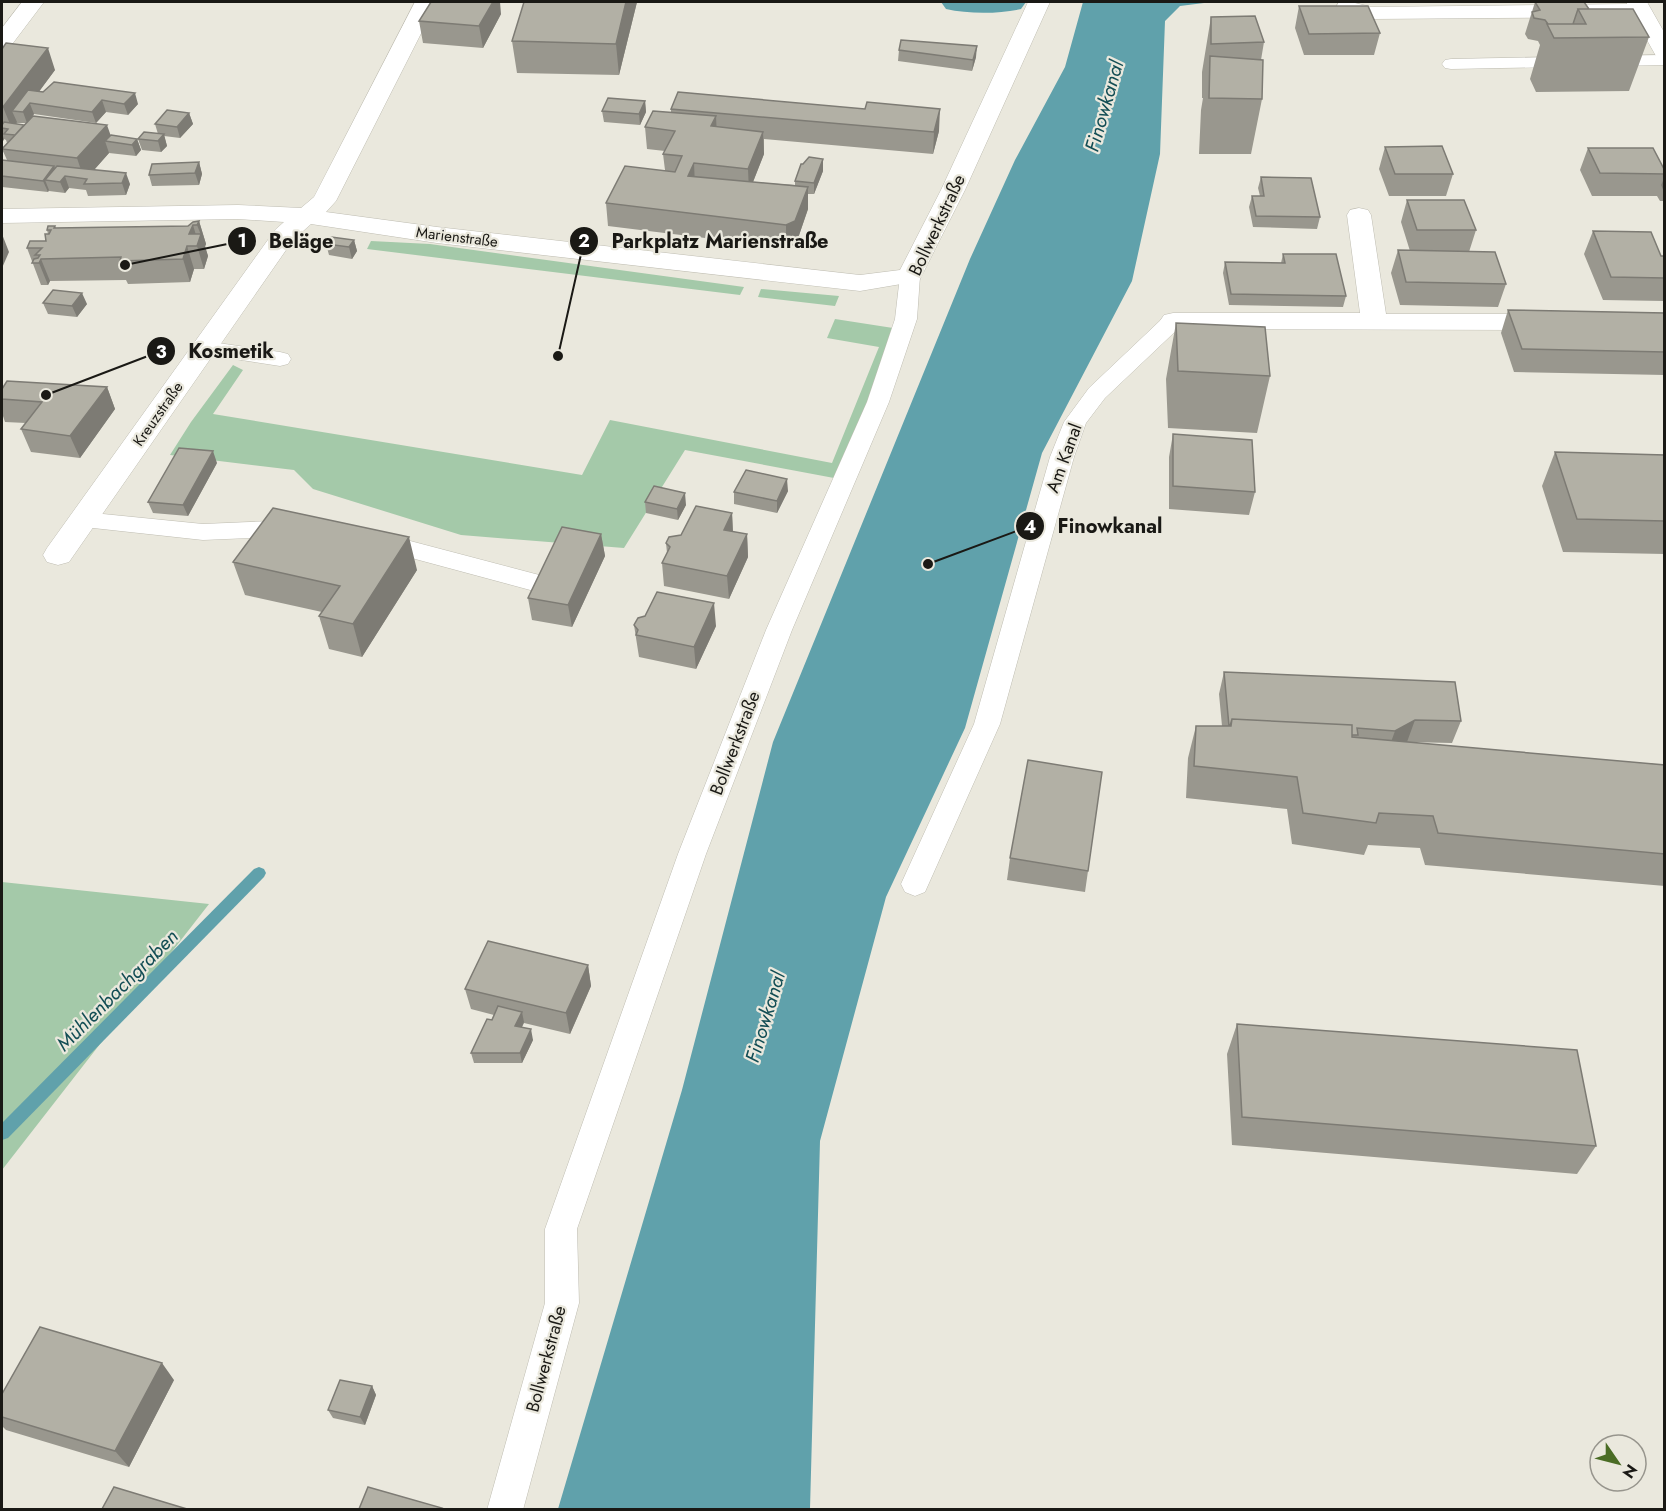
<svg xmlns="http://www.w3.org/2000/svg" width="1666" height="1511" viewBox="0 0 1666 1511" font-family="Jost,sans-serif">
<rect width="100%" height="100%" fill="#eae8dd"/>
<path fill="#a4c9a9" d="M371 241 430 244 744 287 740 295 367 249Z
M761 289 839 296 835 306 758 297Z
M835 319 893 328 872 392 834 478 685 450 624 548 461 535 313 489 294 470 170 455 191 422 233 365 243 370 213 414 582 475 610 420 832 463 879 347 827 338Z
M2 882 209 904 2 1170Z"/>
<path fill="#60a1ab" d="M1083 2H1212L1180 6 1165 21 1160 154 1132 281 1042 453 965 728 886 897 820 1141 810 1509H558L682 1090 773 742 970 259 1015 160 1065 67Z"/>
<g fill="none" stroke-linecap="round" stroke-linejoin="round">
<path fill="#60a1ab" fill-rule="evenodd" d="M259 867 264 869 266 873 264 877 8 1138 2 1140V1123L254 869Z"/>
<path fill="#60a1ab" fill-rule="evenodd" d="M941 2H1026L1021 9C999 14 968 14 946 9Z"/>
<g stroke="#bfbdb2" stroke-width="1">
<path id="lane" d="M1664 55V65L1451 69 1445 68 1442 64 1445 60 1451 59Z
M910 270 917 272 920 276 917 319 889 402 792 630 706 854 577 1229 579 1303 523 1510H487L545 1303V1229L678 854 766 630 867 402 895 319 900 276 903 272Z
M1173 314 1181 316 1184 321 1181 326 1105 398 1086 423 1074 457 1000 724 925 892 915 896 905 892 901 884 974 724 1050 457 1064 422 1089 388 1165 316Z
M204 341 280 352 288 354 291 359 288 364 280 366 196 353 193 348 196 343Z
M83 512 203 524 294 520 303 522 306 528 303 534 294 536 203 540 75 526 71 520 75 514Z
M376 532 543 576 546 582 543 588 534 591 367 546 364 540 367 534Z"/>
</g>
<g stroke="#bfbdb2" stroke-width="1">
<path id="street" d="M22 2H44L10 47 2 48V28Z
M415 2H437L336 201 326 212 437 227 860 275 900 270 941 190 1028 2H1050L965 190 919 281 860 291 437 243 311 224 293 240 69 562 58 565 47 562 43 555 47 548 275 230 284 222 238 219 2 223V209L238 205 301 208 314 197Z
M1339 2H1351L1371 7 1627 4V2H1647L1664 32V58L1656 56 1634 17 1371 19 1339 12 1336 7Z
M1359 208 1368 210 1371 215 1386 314H1549L1558 316 1562 322 1558 328 1549 330 1173 329 1164 327 1160 321 1164 315 1173 313H1360L1347 215 1350 210Z"/>
</g>
<use href="#lane" fill="#fff" fill-rule="evenodd"/>
<use href="#street" fill="#fff" fill-rule="evenodd"/>
</g>
<path fill="#99978e" fill-rule="evenodd" d="M524 2H637L619 75 517 73 512 41Z
M1535 2 1589 9 1649 37 1629 91 1536 92 1530 79 1540 45 1538 41 1528 39 1525 34Z
M1299 6 1380 33 1374 55H1304L1295 28Z
M501 14 483 48 423 43 419 21Z
M1211 17 1264 42 1261 60 1262 99 1251 154H1199L1201 110 1203 98H1202V72Z
M2 49 55 70 39 91 138 104 128 115 106 112 96 123 34 114 32 117 111 135 137 139 141 150 136 156 109 153 94 170 130 184 126 195 88 196 86 190 69 188 65 193 49 191V190L48 192 2 187V160H7L2 149 7 143 6 140 4 139 2 143ZM17 123H26L24 125 16 124Z
M899 50 976 57 972 71 898 61Z
M645 101 646 112 640 125 604 122 602 111Z
M671 109 939 131 933 154 764 139V154L753 182 795 185V181L803 164 823 159V171L814 194H808V209L796 244 786 248 608 226 606 203 665 170 663 154 665 151 647 149 645 127 671 112Z
M189 113 193 124 180 138 164 136 167 146 161 152 142 150 138 139 158 134 155 124Z
M1385 147 1453 174 1446 196H1389L1379 169Z
M1588 148 1665 171V201H1660L1657 196H1592L1580 170Z
M199 162 202 174 199 185 152 186 149 175Z
M1261 177 1320 217 1317 229 1253 227 1249 207 1252 196H1260L1258 188Z
M1407 200 1476 230 1469 252 1506 284 1498 307 1400 305 1391 273 1398 250 1410 251 1401 222Z
M199 221 206 244 205 247 208 256 204 269H194L190 282 128 284 126 280 50 281 48 285H41L27 248 46 241 48 234 47 230 55 226 56 228 188 226Z
M1593 231 1661 256 1665 278V301L1603 300 1584 254Z
M354 240 357 251 352 259 329 255 326 244Z
M1283 254 1346 296 1343 307 1229 305 1223 273 1225 262 1281 263Z
M43 303 87 304 77 317 48 314Z
M1508 310 1665 313V375L1514 372 1501 333Z
M1176 323 1270 376 1257 433 1168 428 1166 379Z
M107 387 115 409 80 458 31 452 21 429 26 423 5 422 2 413V389Z
M1173 434 1255 492 1249 515 1169 509V457Z
M1555 452 1665 455V554L1563 552 1542 486Z
M217 463 188 516 153 513 148 502Z
M788 491 777 513 734 504V492Z
M645 502 686 505 678 520 646 513Z
M732 513 733 532 747 534 748 557 729 599 664 586 662 563 667 553 666 543 681 535Z
M601 534 605 556 572 627 532 620 528 598Z
M233 562 417 570 362 657 329 649 319 616 322 612 245 595Z
M634 625 716 626 696 669 639 657Z
M1224 672 1461 721 1452 743 1407 742 1665 765V886L1425 865 1420 848 1368 845 1364 855 1292 844 1287 809 1186 798 1188 758 1196 726H1222L1219 694Z
M1010 858 1088 871 1085 892 1007 880Z
M588 965 591 986 570 1034 524 1023 522 1027 533 1040 522 1063H474L471 1053 494 1015 471 1009 465 989Z
M1237 1024 1596 1146 1577 1174 1232 1145 1227 1054Z
M174 1380 129 1467 6 1430 2 1426V1394Z
M372 1386 376 1395 365 1425 333 1418 328 1410Z"/>
<path fill="#7d7b74" d="M493 2H500L501 14 483 48 479 26Z
M626 2H637L619 75 616 44Z
M977 46 976 57 972 71 973 60Z
M48 48 55 70 30 104 34 114 27 123 23 112 12 111 17 122 12 129 3 107Z
M135 93 138 104 128 115 124 104Z
M102 100 106 112 96 123 92 112Z
M645 101 646 112 640 125 639 114Z
M940 109 939 131 933 154 934 132Z
M189 113 193 124 180 138 177 127Z
M716 116 717 138 711 126Z
M107 125 113 142 105 141 109 153 86 179H84L77 158Z
M763 132 764 154 749 192 748 169Z
M2 133 4 139 2 143Z
M164 134 167 146 161 152 158 141Z
M137 139 141 150 136 156 132 145Z
M823 159V171L814 194V183Z
M199 162 202 174 199 185 195 173Z
M694 163 695 186 688 176Z
M54 166 59 177 45 180 49 190 48 192 43 181Z
M126 173 130 184 126 195 122 183Z
M65 176 69 188 65 193 60 182Z
M808 187V209L796 244 786 248V225Z
M199 221 206 244 205 246 208 256 204 269 197 246 189 234 193 225 198 242 201 235 197 225Z
M2 234 9 252 2 268Z
M354 240 357 251 352 259 349 247Z
M187 246 194 269 190 282 183 259Z
M41 259 50 281 48 285 39 263Z
M82 293 87 304 77 317 72 306Z
M107 387 115 409 80 458 70 436Z
M213 451 217 463 188 516 183 505Z
M787 479 788 491 777 513V501Z
M685 493 686 505 678 520 677 509Z
M732 513 733 535 724 530Z
M601 534 605 556 572 627 568 605Z
M747 534 748 557 729 599 727 576Z
M409 537 417 570 362 657 353 624Z
M714 603 716 626 696 669 694 647Z
M1415 720 1407 742 1387 753 1395 731Z
M588 965 591 986 570 1034 566 1013Z
M522 1012 524 1022 518 1036 515 1026Z
M531 1029 533 1040 522 1063 520 1053Z
M162 1363 174 1380 129 1467 115 1451Z
M372 1386 376 1395 365 1425 360 1417Z"/>
<path fill="#b2b0a5" stroke="#7d7b74" stroke-width="1.5" d="M431 2H493L479 26 419 21Z
M524 2H626L616 44 512 41Z
M1535 2H1584L1589 9H1578L1573 24H1548L1545 20 1534 18 1532 12 1540 10Z
M1299 6H1368L1380 33 1309 34Z
M1578 9H1633L1649 37 1554 38 1547 24H1586Z
M1255 16 1264 42 1211 44V17Z
M901 40 977 46 973 60 899 50Z
M6 43 48 48 3 107H2V49Z
M1210 56 1263 60 1262 99 1209 98Z
M54 82 135 93 124 104 102 100 92 112 30 103 23 112 12 111 28 90 43 92Z
M678 92 865 109 867 102 940 109 934 132 671 109Z
M608 98 645 101 639 114 602 111Z
M167 110 189 113 177 127 155 124Z
M653 111 716 116 711 126 763 132 748 169 694 163 688 176 808 187 795 221 786 225 606 203 625 166 675 172 682 156 663 154 675 131 645 127Z
M33 116 107 125 77 158 2 149Z
M4 122 24 125 15 135 4 134 8 129 2 128V125Z
M144 132 164 134 158 141 138 139Z
M111 135 137 139 132 145 105 141Z
M1442 146 1453 174H1395L1385 147Z
M1588 148H1653L1665 171V174L1600 173Z
M809 157 823 159 814 183 795 181 801 164H803Z
M2 160 54 166 43 181 2 176Z
M199 162 195 173 149 175 152 164Z
M57 166 126 173 122 183 84 184 87 179 65 176 60 182 45 180Z
M1261 177 1311 178 1320 217 1256 216 1252 196H1264Z
M1665 178V190H1664L1662 185Z
M1407 200H1464L1476 230H1417Z
M199 221 197 225H193L189 234H201L197 246H187L183 259 120 261 121 257 41 259 39 263H32L34 259 38 258 40 255H35L42 248H27L30 241H46L45 234H49L51 230H47L48 226H55L54 228 188 226 193 222Z
M1593 231 1651 232 1661 256H1665V278L1611 277Z
M331 237 354 240 349 247 326 244Z
M1398 250 1495 252 1506 284 1406 282Z
M1283 254H1336L1346 296 1231 294 1225 262 1285 263Z
M53 290 82 293 72 306 43 303Z
M1508 310 1665 313V352L1522 349Z
M1176 323 1265 327 1270 376 1178 371Z
M7 381 107 387 70 436 21 429 42 402 2 399V389Z
M1173 434 1252 440 1255 492 1173 486Z
M179 448 213 451 183 505 148 502Z
M1555 452 1665 455V521L1577 519Z
M746 470 787 479 777 501 734 492Z
M654 486 685 493 677 509 645 502Z
M696 506 732 513 724 530 747 534 727 576 662 563 670 547 666 543 669 537 681 535Z
M273 508 409 537 353 624 319 616 340 586 233 562Z
M562 527 601 534 568 605 528 598Z
M657 592 714 603 694 647 636 635 638 630 634 625 638 618 645 616Z
M1224 672 1455 682 1461 721 1415 720 1395 731 1357 728 1358 735H1352V725L1232 719 1230 726H1229Z
M1232 719 1352 725V737L1665 765V854L1438 833 1433 816 1379 813 1376 823 1303 813 1297 777 1194 766 1196 726H1231Z
M1028 760 1102 772 1088 871 1010 858Z
M488 941 588 965 566 1013 465 989Z
M498 1006 522 1012 515 1026 531 1029 520 1053H471L487 1019 492 1020Z
M1237 1024 1577 1050 1596 1146 1242 1117Z
M40 1327 162 1363 115 1451 2 1417V1394Z
M340 1380 372 1386 360 1417 328 1410Z
M114 1487 187 1509H102Z
M368 1487 442 1508 441 1509H359Z"/>
<g text-anchor="middle" stroke-width="4.5" stroke-linejoin="round" paint-order="stroke">
<g font-size="15" fill="#1a1915" stroke="#eae8dd">
<text transform="translate(457 237) rotate(7)" y="5">Marienstraße</text>
<text transform="translate(158 414) rotate(-55)" y="5">Kreuzstraße</text>
</g>
<g font-size="18" fill="#1a1915" stroke="#eae8dd">
<text transform="translate(937 225) rotate(-65)" y="6">Bollwerkstraße</text>
<text transform="translate(1064 458) rotate(-70)" y="6">Am Kanal</text>
<text transform="translate(735 743) rotate(-69)" y="6">Bollwerkstraße</text>
<text transform="translate(546 1359) rotate(-75)" y="6">Bollwerkstraße</text>
</g>
<g font-size="20" font-style="italic" fill="#124d54" stroke="#eae8dd">
<text transform="translate(1104 106) rotate(-74)" y="7">Finowkanal</text>
<text transform="translate(117 990) rotate(-45)" y="7">Mühlenbachgraben</text>
<text transform="translate(765 1017) rotate(-73)" y="7">Finowkanal</text>
</g>
</g>
<path fill="none" stroke="#1a1915" stroke-width="2" d="M125 265L242 241M558 356L584 241M46 395L161 351M928 564L1030 526"/>
<g fill="#1a1915" stroke="#eae8dd" stroke-width="2">
<circle cx="125" cy="265" r="6"/>
<circle cx="558" cy="356" r="6"/>
<circle cx="46" cy="395" r="6"/>
<circle cx="928" cy="564" r="6"/>
<circle cx="242" cy="241" r="15"/>
<circle cx="584" cy="241" r="15"/>
<circle cx="161" cy="351" r="15"/>
<circle cx="1030" cy="526" r="15"/>
</g>
<g font-size="18" text-anchor="middle" font-weight="bold" fill="#fff">
<text x="242" y="247">1</text>
<text x="584" y="247">2</text>
<text x="161" y="358">3</text>
<text x="1030" y="533">4</text>
</g>
<g font-size="20" text-anchor="middle" font-weight="bold" fill="#1a1915" stroke="#eae8dd" stroke-width="4.5" stroke-linejoin="round" paint-order="stroke">
<text x="301" y="248">Beläge</text>
<text x="720" y="248">Parkplatz Marienstraße</text>
<text x="231" y="358">Kosmetik</text>
<text x="1110" y="533">Finowkanal</text>
</g>
<rect width="1666" height="1511" fill="none" stroke="#1a1915" stroke-width="6"/>
<g transform="translate(1618 1463) rotate(125)"><circle r="28" fill="#eae8dd" stroke="#97958d" stroke-width="1.5"/>
<path d="M0-4.5L10 22L0 15L-10 22Z" fill="#4a6c25"/>
<text y="-9" font-size="16" font-weight="bold" text-anchor="middle" fill="#1a1915">N</text>
</g>
</svg>
